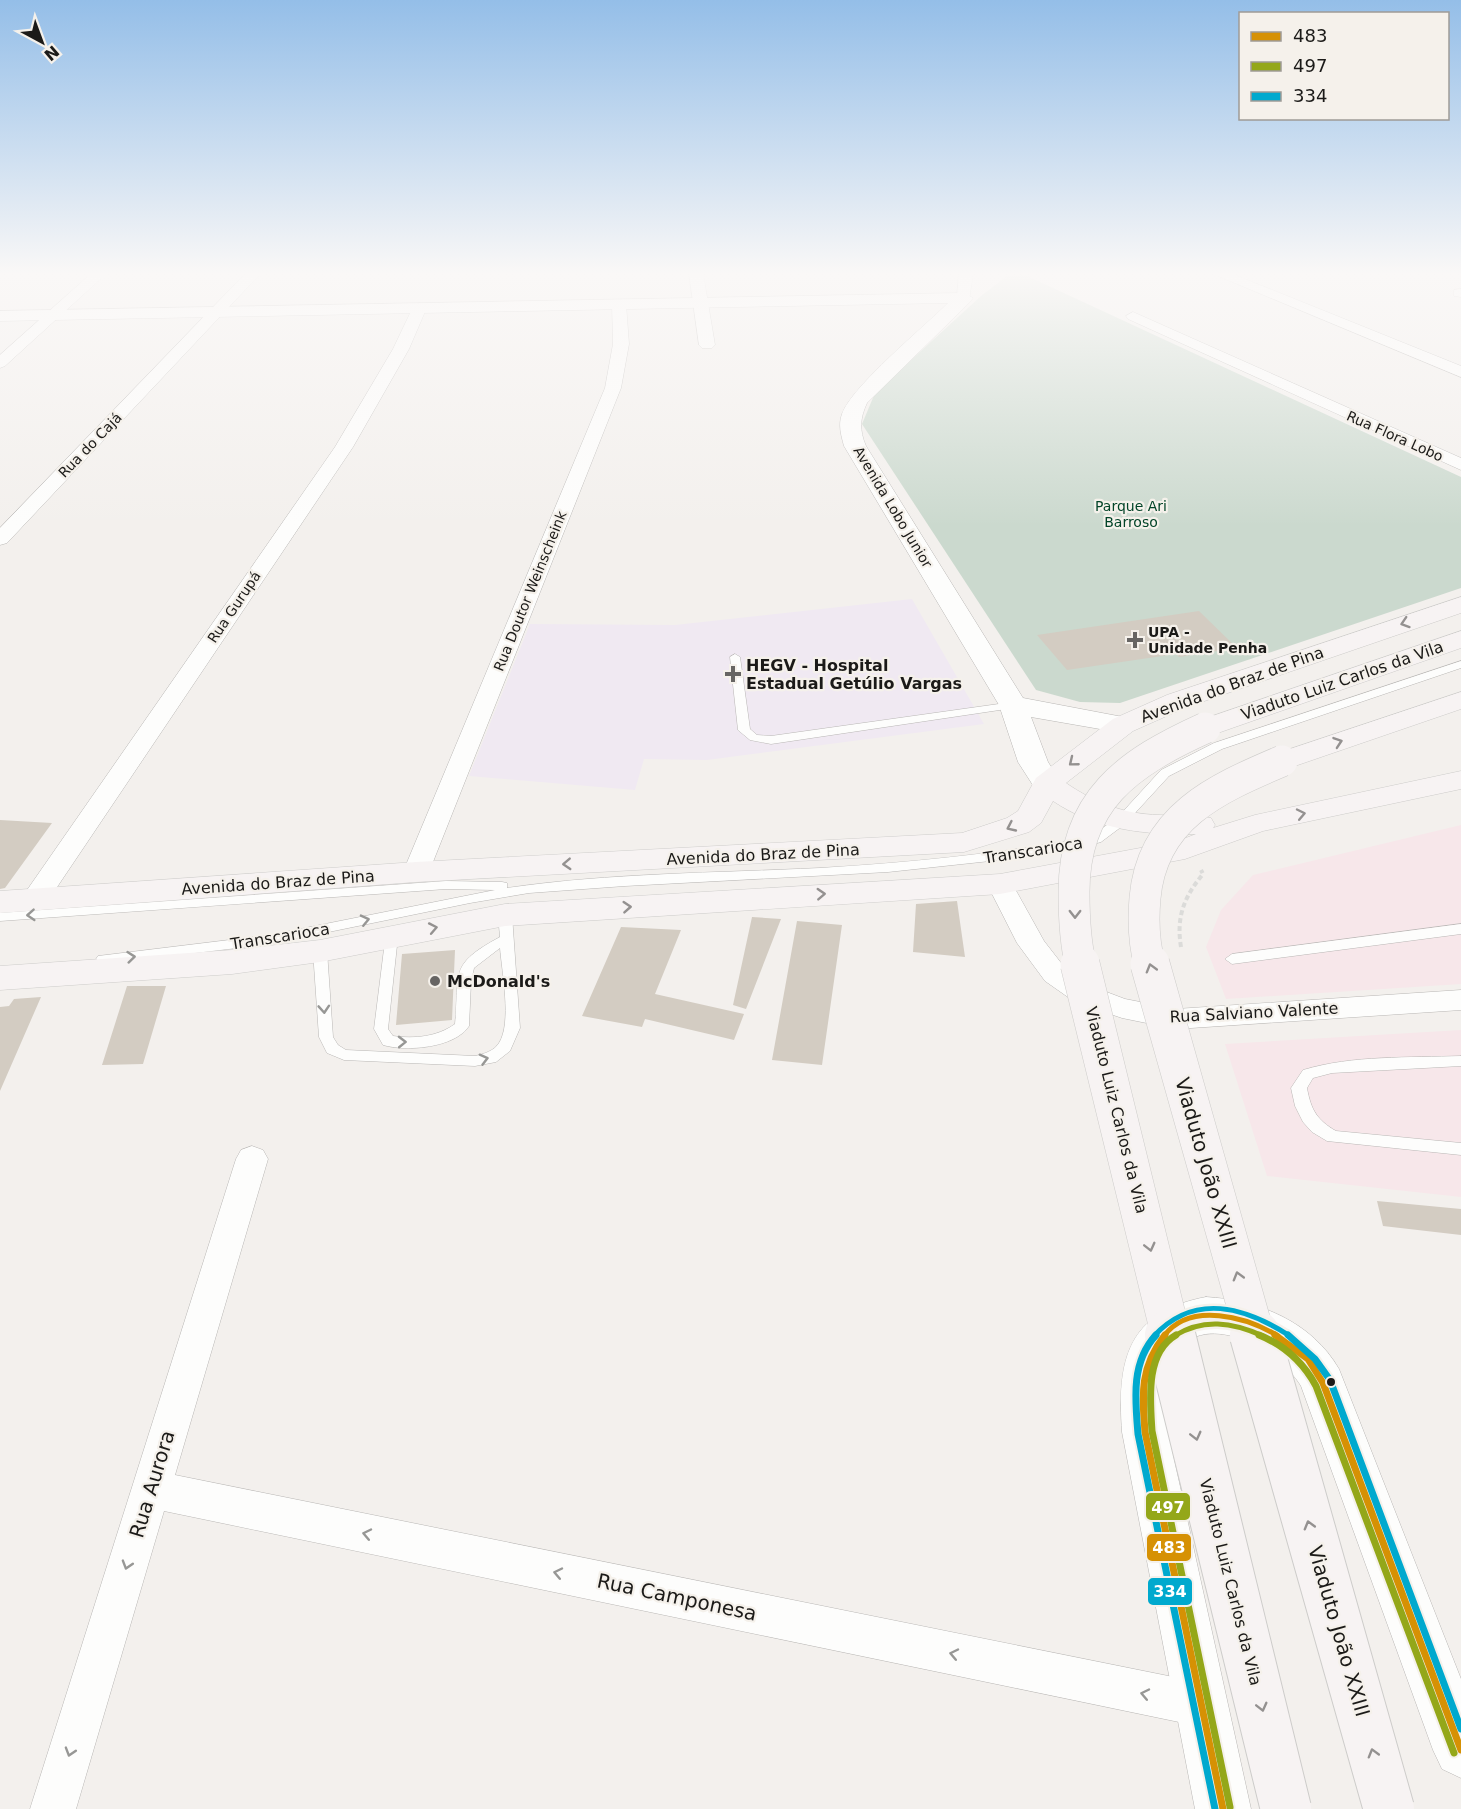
<svg xmlns="http://www.w3.org/2000/svg" width="1461" height="1809" viewBox="0 0 1461 1809" font-family="'DejaVu Sans',sans-serif">
<rect width="100%" height="100%" fill="#f3f0ed"/>
<path fill="#f7e7ea" d="M1461 825V984L1226 999 1206 947 1221 910 1253 875Z
M1461 1030V1197L1267 1176 1225 1044Z"/>
<path fill="#f0e9f2" d="M912 599 984 724 707 760 644 759 635 790 469 776 530 624 675 625Z"/>
<path fill="#cbd9ce" d="M1025 275 1461 477V588L1120 703 1080 702 1036 690 862 424 875 393 981 296 1007 276Z"/>
<path fill="#d3ccc2" d="M1199 611 1237 648 1179 657 1176 654 1067 670 1037 635Z
M0 820 52 823 5 888 0 889Z
M957 901 965 957 913 952 916 904Z
M752 917 781 919 746 1009 733 1005Z
M797 921 842 925 822 1065 772 1060Z
M621 927 681 930 655 994 744 1014 734 1040 645 1019 642 1027 582 1016Z
M455 950 452 1020 396 1025 402 954Z
M127 986H166L143 1064 102 1065Z
M41 997 0 1091V1007L9 1006 14 999Z
M1377 1201 1461 1209V1235L1383 1226Z"/>
<g fill="none" stroke-linecap="round" stroke-linejoin="round">
<g stroke="#b9b7b5" stroke-width="1">
<path id="service" d="M735 654 740 657 750 729 757 735 771 736 1013 702 1019 705 1013 708 771 744 750 740 738 730 730 657Z
M1461 661V668L1222 749 1169 776 1125 824 1101 842 1083 847 1018 858 888 872 625 886 529 893 470 903 270 944 103 964 96 959 98 956 270 935 495 890 446 889 0 921V913L446 881 502 882 507 883V888C610 873 716 873 820 868 908 863 994 854 1081 839L1091 836 1117 818 1161 770 1214 743Z
M505 911 512 915 520 1028 510 1051 496 1062 475 1066 344 1060 327 1053 319 1037 313 951 320 946 327 951 333 1037 338 1045 346 1050 475 1056C484 1054 494 1051 499 1043 512 1023 502 972 500 948L474 968 471 982 469 1026C455 1048 406 1052 383 1045L374 1029 386 933H396L398 936 388 1029 393 1036C414 1039 437 1037 455 1024 460 972 448 965 500 937L498 915Z
M1461 924V934L1232 964 1225 959 1232 954Z
M1461 1056V1066L1332 1073 1313 1078 1307 1088C1311 1110 1317 1120 1336 1131L1461 1143V1155L1327 1141 1312 1132 1303 1122 1295 1106 1291 1088 1303 1070C1353 1055 1409 1058 1461 1056Z"/>
</g>
<g stroke="#b9b7b5" stroke-width="1">
<path id="minor" d="M92 273H107L5 366 0 368V355Z
M246 273H261L7 543 0 545V528Z
M689 273H703L715 345 712 348H702L699 345Z
M959 273H973L969 301 964 302 957 298Z
M1211 273H1230L1461 366V377Z
M1461 289V297L1454 296V290Z
M619 300 626 304 629 344 621 388 429 872 425 878 416 880 407 878 403 872 605 388 613 344 612 304Z
M420 303 427 307 409 349 353 447 45 905 35 908 25 905 22 899 25 893 335 447 393 349 413 307Z
M1133 312 1461 458V470L1128 319 1126 316Z
M1000 876 1009 878 1044 941 1065 968 1096 988 1125 999 1176 1009 1461 990V1010L1176 1029 1122 1018 1075 1002 1045 981 1017 943 987 884 991 878Z
M252 1146 263 1150 268 1159 175 1475 1203 1683 1219 1689 1225 1705 1219 1721 1203 1727 164 1511 76 1809H30L236 1159 241 1150Z"/>
</g>
<g stroke="#b9b7b5" stroke-width="1">
<path id="tertiary" d="M964 293 973 298 970 302 867 403C860 418 859 430 866 446L1023 698 1123 717 1133 719 1137 725 1133 731 1123 733 1031 717 1048 762 1062 784 1058 790 1047 793 1036 790 1018 762 999 705 844 446C841 435 838 425 842 414 852 386 924 327 948 303L0 321V311Z"/>
</g>
<g stroke="#b9b7b5" stroke-width="1">
<path id="secondary" d="M1206 1297C1259 1300 1312 1322 1339 1369L1461 1679V1778L1442 1769 1433 1750 1301 1386C1278 1348 1201 1305 1171 1359 1160 1379 1167 1410 1168 1432L1251 1809H1195L1122 1432C1117 1360 1127 1312 1206 1297Z"/>
</g>
<g stroke="#cdccca" stroke-width="1">
<path id="primary" d="M1461 597V613L1187 707 1133 731 1066 783C1095 803 1124 814 1159 815 1176 816 1194 814 1211 818L1215 825 1213 828 1255 815 1461 771V789L1263 831 1185 859 1000 894 505 926 320 962 232 974 0 990V966L232 950 320 940 505 904 1000 874 1178 841 1196 834C1145 835 1096 830 1053 801L1041 823 1029 832 964 852 416 882 0 913V891L416 862 962 833 1007 818 1018 811 1036 778 1113 719 1167 695Z
M1461 631V648L1215 734 1205 737 1195 734 1191 728 1195 722Z
M1461 692V709L1292 767 1282 770 1272 767 1267 761 1272 755Z"/>
</g>
<path stroke="#dbdbd9" stroke-width="4" stroke-dasharray="5 3" stroke-linecap="butt" d="M1181 947C1176 917 1184 897 1203 874L1201 870"/>
<use href="#service" fill="#fdfdfc" fill-rule="evenodd"/>
<use href="#minor" fill="#fdfdfc" fill-rule="evenodd"/>
<use href="#tertiary" fill="#fdfdfc" fill-rule="evenodd"/>
<use href="#secondary" fill="#fdfdfc" fill-rule="evenodd"/>
<use href="#primary" fill="#f7f3f3" fill-rule="evenodd"/>
<g stroke="#cdccca" stroke-width="32" stroke-linecap="butt">
<path id="primary-bridge-far2" d="M1081 966C1075 942 1074 917 1074 892 1074 800 1128 763 1205 728
M1150 966C1144 944 1143 920 1145 898 1152 817 1216 789 1282 761"/>
</g>
<g stroke="#cdccca" stroke-width="40" stroke-linecap="butt">
<path id="primary-bridge-far1" d="M1080 964 1171 1336
M1150 964 1255 1336"/>
</g>
<g stroke="#cdccca" stroke-width="52" stroke-linecap="butt">
<path id="primary-bridge" d="M1170 1335 1286 1809
M1255 1335 1389 1809"/>
</g>
<use href="#primary-bridge-far2" stroke="#f7f3f3" stroke-width="31"/>
<use href="#primary-bridge-far1" stroke="#f7f3f3" stroke-width="39"/>
<use href="#primary-bridge" stroke="#f7f3f3" stroke-width="50"/>
<g stroke="#f5f1eb" stroke-width="10">
<path id="bus-1-far1" d="M1164 1336C1190 1301 1247 1317 1278 1336"/>
</g>
<g stroke="#f5f1eb" stroke-width="11">
<path id="bus-1" d="M1165 1335C1140 1367 1142 1393 1145 1432L1223 1809
M1275 1335 1308 1359 1323 1383 1461 1750"/>
</g>
<g stroke="#f5f1eb" stroke-width="10">
<path id="bus-2-far1" d="M1174 1336C1203 1318 1232 1322 1263 1336"/>
</g>
<g stroke="#f5f1eb" stroke-width="11">
<path id="bus-2" d="M1176 1335C1145 1353 1150 1400 1152 1431L1230 1807
M1259 1335C1284 1345 1303 1362 1316 1386L1454 1753"/>
</g>
<g stroke="#f5f1eb" stroke-width="10">
<path id="bus-3-far1" d="M1154 1336C1195 1292 1245 1307 1290 1336"/>
</g>
<g stroke="#f5f1eb" stroke-width="11">
<path id="bus-3" d="M1156 1335C1131 1362 1135 1399 1138 1434L1215 1809
M1288 1335 1315 1359 1330 1380 1461 1729"/>
</g>
<use href="#bus-1-far1" stroke="#d69104" stroke-width="5"/>
<use href="#bus-1" stroke="#d69104" stroke-width="7"/>
<use href="#bus-2-far1" stroke="#94a719" stroke-width="5"/>
<use href="#bus-2" stroke="#94a719" stroke-width="7"/>
<use href="#bus-3-far1" stroke="#00a9ce" stroke-width="5"/>
<use href="#bus-3" stroke="#00a9ce" stroke-width="7"/>
</g>
<defs><path id="oneway-chevron" d="M-2-3.5L2.5 0L-2 3.5" fill="none" stroke-width="1.6" stroke-linecap="round" stroke-linejoin="round" transform="scale(1.5)"/></defs>
<g stroke="#949190">
<use href="#oneway-chevron" transform="translate(1405 623) rotate(162)"/>
<use href="#oneway-chevron" transform="translate(1338 742) rotate(-19)"/>
<use href="#oneway-chevron" transform="translate(1073 762) rotate(141)"/>
<use href="#oneway-chevron" transform="translate(1301 814) rotate(-12)"/>
<use href="#oneway-chevron" transform="translate(1011 827) rotate(155)"/>
<use href="#oneway-chevron" transform="translate(567 864) rotate(177)"/>
<use href="#oneway-chevron" transform="translate(821 894) rotate(-3)"/>
<use href="#oneway-chevron" transform="translate(627 907) rotate(-4)"/>
<use href="#oneway-chevron" transform="translate(1075 914) rotate(90)"/>
<use href="#oneway-chevron" transform="translate(433 928) rotate(-11)"/>
<use href="#oneway-chevron" transform="translate(1151 968) rotate(-106)"/>
<use href="#oneway-chevron" transform="translate(1150 1247) rotate(76)"/>
<use href="#oneway-chevron" transform="translate(1238 1276) rotate(-106)"/>
<use href="#oneway-chevron" transform="translate(1196 1436) rotate(76)"/>
<use href="#oneway-chevron" transform="translate(1309 1525) rotate(-106)"/>
<use href="#oneway-chevron" transform="translate(1262 1707) rotate(76)"/>
<use href="#oneway-chevron" transform="translate(1373 1753) rotate(-106)"/>
</g>
<g stroke="#979795">
<use href="#oneway-chevron" transform="translate(31 915) rotate(176)"/>
<use href="#oneway-chevron" transform="translate(365 920) rotate(-13)"/>
<use href="#oneway-chevron" transform="translate(131 957) rotate(-6)"/>
<use href="#oneway-chevron" transform="translate(324 1009) rotate(86)"/>
<use href="#oneway-chevron" transform="translate(402 1042) rotate(-1)"/>
<use href="#oneway-chevron" transform="translate(484 1059) rotate(-15)"/>
<use href="#oneway-chevron" transform="translate(367 1534) rotate(-168)"/>
<use href="#oneway-chevron" transform="translate(127 1565) rotate(107)"/>
<use href="#oneway-chevron" transform="translate(558 1573) rotate(-168)"/>
<use href="#oneway-chevron" transform="translate(954 1654) rotate(-168)"/>
<use href="#oneway-chevron" transform="translate(1145 1694) rotate(-168)"/>
<use href="#oneway-chevron" transform="translate(70 1752) rotate(107)"/>
</g>
<linearGradient id="sky" x2="0" y2="1"><stop stop-color="#94bee8"/><stop offset="0.52" stop-color="#faf8f7"/><stop offset="1" stop-color="#faf8f7" stop-opacity="0"/></linearGradient>
<rect width="1461" height="526" fill="url(#sky)"/>
<g fill="#676563" stroke="#f5f1eb" stroke-width="2">
<path d="M1132 631h6v6h6v6h-6v6h-6v-6h-6v-6h6z"/>
<path d="M730 665h6v6h6v6h-6v6h-6v-6h-6v-6h6z"/>
<circle cx="435" cy="981" r="6"/>
</g>
<circle fill="#1b1a18" stroke="#f5f1eb" stroke-width="2" cx="1331" cy="1382" r="5"/>
<g text-anchor="middle" stroke-width="4.5" stroke-linejoin="round" paint-order="stroke">
<g font-size="14" fill="#1b1a18" stroke="#f5f1eb">
<text transform="translate(1395 436) rotate(24)" y="5">Rua Flora Lobo</text>
<text transform="translate(90 445) rotate(-46)" y="5">Rua do Cajá</text>
<text transform="translate(893 507) rotate(59)" y="5">Avenida Lobo Junior</text>
<text transform="translate(530 591) rotate(-68)" y="5">Rua Doutor Weinscheink</text>
<text transform="translate(234 607) rotate(-56)" y="5">Rua Gurupá</text>
</g>
<g font-size="14" fill="#024428" stroke="#f5f1eb">
<text x="1131" y="511">Parque Ari<tspan x="1131" dy="16">Barroso</tspan></text>
</g>
<g font-size="14" font-weight="bold" fill="#1b1a18" stroke="#f5f1eb" text-anchor="start">
<text x="1148" y="637">UPA -<tspan x="1148" dy="16">Unidade Penha</tspan></text>
</g>
<g font-size="16" font-weight="bold" fill="#1b1a18" stroke="#f5f1eb" text-anchor="start">
<text x="746" y="671">HEGV - Hospital<tspan x="746" dy="18">Estadual Getúlio Vargas</tspan></text>
<text x="447" y="987">McDonald's</text>
</g>
<g font-size="16" fill="#1b1a18" stroke="#f5f1eb">
<text transform="translate(1342 680) rotate(-19)" y="6">Viaduto Luiz Carlos da Vila</text>
<text transform="translate(1232 684) rotate(-20)" y="6">Avenida do Braz de Pina</text>
<text transform="translate(1033 850) rotate(-9)" y="6">Transcarioca</text>
<text transform="translate(763 854) rotate(-3)" y="6">Avenida do Braz de Pina</text>
<text transform="translate(278 882) rotate(-4)" y="6">Avenida do Braz de Pina</text>
<text transform="translate(280 936) rotate(-9)" y="6">Transcarioca</text>
<text transform="translate(1254 1012) rotate(-3)" y="6">Rua Salviano Valente</text>
<text transform="translate(1117 1110) rotate(76)" y="6">Viaduto Luiz Carlos da Vila</text>
<text transform="translate(1231 1582) rotate(76)" y="6">Viaduto Luiz Carlos da Vila</text>
</g>
<g font-size="20" fill="#1b1a18" stroke="#f5f1eb">
<text transform="translate(1206 1163) rotate(74)" y="7">Viaduto João XXIII</text>
<text transform="translate(152 1484) rotate(-73)" y="7">Rua Aurora</text>
<text transform="translate(677 1597) rotate(12)" y="7">Rua Camponesa</text>
<text transform="translate(1339 1631) rotate(74)" y="7">Viaduto João XXIII</text>
</g>
</g>
<g stroke="#f5f1eb" stroke-width="2">
<rect x="1145" y="1492" width="46" height="29" rx="6" fill="#94a719"/>
<rect x="1146" y="1533" width="46" height="29" rx="6" fill="#d69104"/>
<rect x="1147" y="1577" width="46" height="29" rx="6" fill="#00a9ce"/>
</g>
<g font-size="16" text-anchor="middle" font-weight="bold" fill="#fff">
<text x="1168" y="1513">497</text>
<text x="1169" y="1553">483</text>
<text x="1170" y="1597">334</text>
</g>
<rect x="1239" y="12" width="210" height="108" fill="#f5f1eb" stroke="#9e9b97" stroke-width="1.5"/>
<rect x="1251" y="32" width="30" height="9" fill="#d69104" stroke="#9e9b97" stroke-width="1.5"/>
<text x="1293" y="42" font-size="18" fill="#1b1a18">483</text>
<rect x="1251" y="62" width="30" height="9" fill="#94a719" stroke="#9e9b97" stroke-width="1.5"/>
<text x="1293" y="72" font-size="18" fill="#1b1a18">497</text>
<rect x="1251" y="92" width="30" height="9" fill="#00a9ce" stroke="#9e9b97" stroke-width="1.5"/>
<text x="1293" y="102" font-size="18" fill="#1b1a18">334</text>
<g transform="translate(42 42) rotate(139)" stroke="#f5f1eb" stroke-width="4.5" paint-order="stroke">
<path d="M0-4.5L10 22L0 15L-10 22Z" fill="#1b1a18"/>
<text y="-9" font-size="16" font-weight="bold" text-anchor="middle" fill="#1b1a18">N</text>
</g>
</svg>
